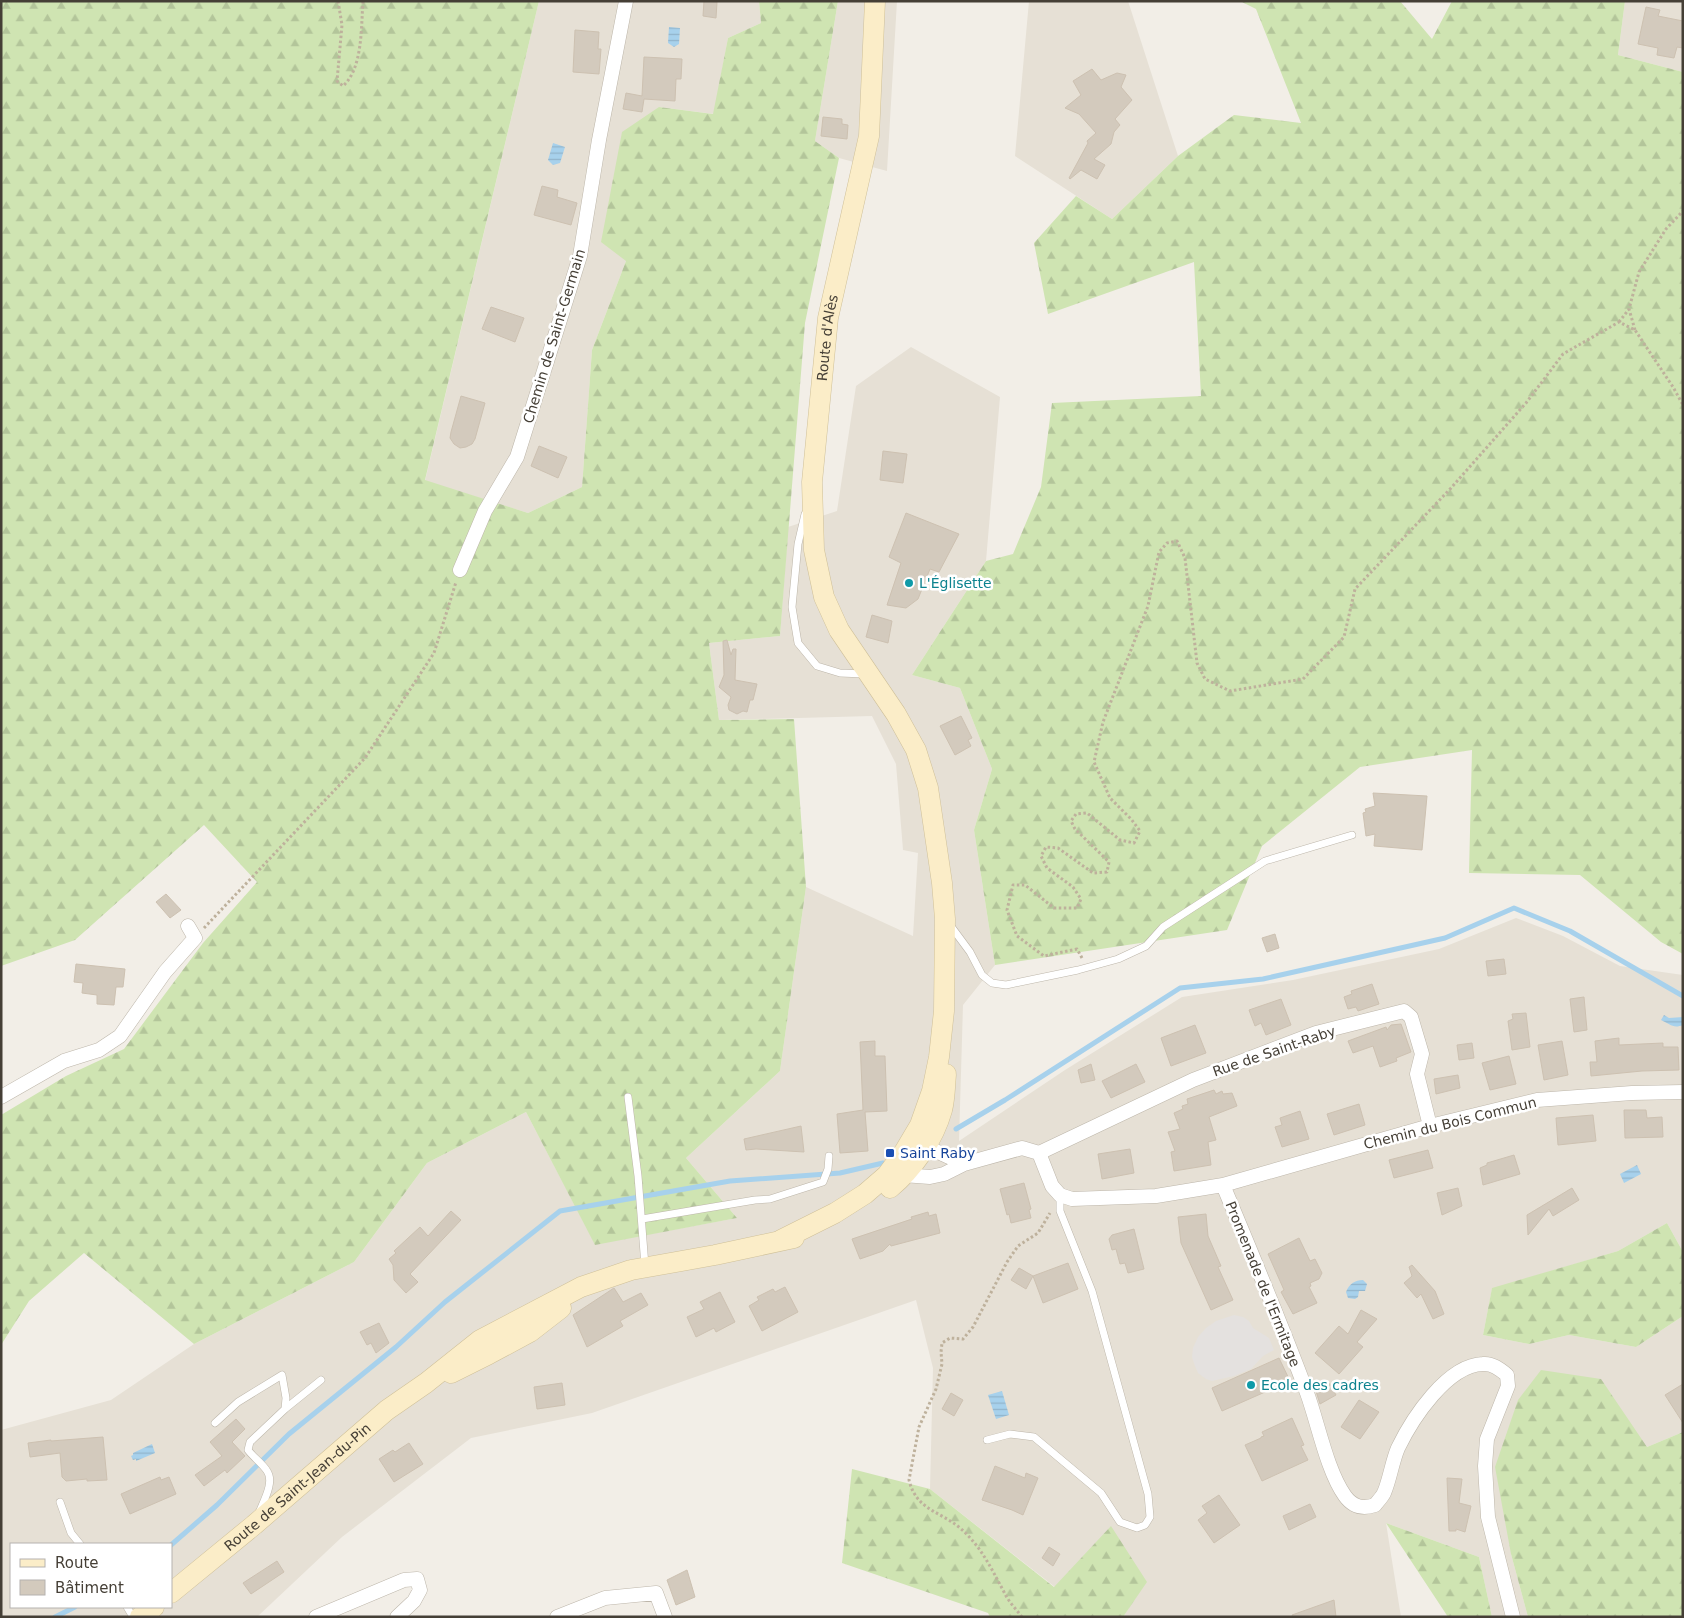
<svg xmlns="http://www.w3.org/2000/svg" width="1684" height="1618" viewBox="0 0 1684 1618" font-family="'DejaVu Sans',sans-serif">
<defs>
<pattern id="forest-firs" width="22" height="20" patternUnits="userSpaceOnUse" patternTransform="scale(1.25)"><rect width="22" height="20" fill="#cfe4b2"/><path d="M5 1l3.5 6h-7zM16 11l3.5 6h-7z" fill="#b3c59a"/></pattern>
<pattern id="water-rules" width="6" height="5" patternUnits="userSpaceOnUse" patternTransform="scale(1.25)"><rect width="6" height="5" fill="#a7d1ec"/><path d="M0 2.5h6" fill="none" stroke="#91b4cb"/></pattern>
</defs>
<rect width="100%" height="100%" fill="#f2eee7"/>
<path fill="#e6e0d5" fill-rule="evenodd" d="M539 1H759L761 23 728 38 714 114 659 107 626 261 592 350 582 487 528 513 425 481Z
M838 1H897L887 171 839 158 815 141Z
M1029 1H1128L1178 156 1112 219 1015 156Z
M1625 1H1683V72L1618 55Z
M911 347 1000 397 986 561 912 675 960 688 992 769 974 830 995 965 963 1005 959 1141 1065 1070 1182 997 1293 980 1439 949 1516 918 1563 936 1620 966 1683 975V1252L1667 1223 1618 1251 1492 1289 1483 1335 1529 1344 1569 1335 1636 1347 1683 1316V1432L1647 1447 1511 1554 1528 1617H1492L1479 1557 1386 1523 1401 1617H1123L1146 1582 1055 1587 930 1489 933 1368 916 1300 592 1413 471 1438 342 1537 257 1617H1V1430L111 1400 194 1344 354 1262 427 1163 526 1112 595 1244 737 1218 686 1158 780 1071 806 887 913 936 918 853 903 850 896 764 872 716 719 720 709 643 780 636 788 527 837 511 856 386ZM11 1544H171V1607H11Z"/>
<path fill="url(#forest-firs)" d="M1 1H539L425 480 528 513 582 487 592 350 626 261 601 242 622 132 659 107 713 114 728 38 761 23 759 1H838L815 141 839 158 805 323 780 636 709 643 719 720 794 719 806 887 780 1071 686 1158 737 1218 595 1245 526 1112 427 1163 354 1262 194 1344 84 1253 29 1301 1 1345V1115L66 1076 124 1049 203 943 257 882 204 825 75 940 1 966Z
M1240 1H1400L1432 39 1452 1H1625L1618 55 1683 72V954L1661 942 1580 875 1469 873 1472 750 1360 767 1262 846 1227 930 995 965 974 830 992 769 960 688 912 675 986 561 1013 554 1041 487 1052 403 1201 396 1194 262 1048 314 1034 243 1076 196 1112 219 1178 156 1234 115 1301 123 1256 9Z
M1667 1223 1683 1252V1316L1636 1347 1569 1335 1529 1344 1483 1335 1492 1288 1618 1251Z
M1541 1370 1601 1379 1647 1447 1683 1432V1617H1528L1511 1554 1495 1467 1518 1400Z
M852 1469 930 1489 1054 1587 1111 1526 1147 1582 1123 1617H990L988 1613 842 1563Z
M1386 1523 1479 1557 1492 1617H1448Z"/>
<path fill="#e4e1df" d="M1234 1315 1243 1317 1249 1321 1253 1328 1269 1338 1274 1350 1263 1356 1251 1369 1234 1376 1212 1381 1206 1379 1198 1373 1195 1366 1192 1357 1193 1348 1198 1337 1206 1328 1216 1321Z"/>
<path fill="url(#water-rules)" d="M669 27 680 28 679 44 674 47 668 43Z
M553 143 565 147 560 163 553 165 548 160Z
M1664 1015 1669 1018 1683 1017V1025C1673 1029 1670 1024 1661 1020Z
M1637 1165 1641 1174 1624 1183 1620 1174Z
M1363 1280 1367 1284 1365 1291H1359L1358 1297 1355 1299 1348 1298 1346 1292C1349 1284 1355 1280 1363 1280Z
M1002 1391 1009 1415 996 1419 988 1395Z
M152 1444 155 1453 136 1461V1459L133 1460 131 1456 133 1455V1453Z"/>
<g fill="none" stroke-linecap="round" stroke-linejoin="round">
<path stroke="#a7d1ec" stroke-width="5" d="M956 1129 1005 1100 1180 988 1263 979 1445 938 1514 908 1570 931 1683 996
M171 1545 217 1505 289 1434 396 1347 445 1302 560 1211 730 1181 840 1173 883 1163
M55 1617 75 1607"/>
</g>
<path fill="#d3cabd" stroke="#cdc1b1" d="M704 1 717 2 716 18 703 16Z
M1646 7 1660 10 1658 16 1683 21V48L1677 47 1674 58 1657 55 1658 48 1638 44Z
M575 30 599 32 598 49H601L599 74 573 72Z
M644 57 682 59 681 79H676L675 101 644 99 642 112 623 109 626 93 642 96Z
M1092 69 1101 80 1117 73 1126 75 1121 87 1132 100 1115 119 1120 125 1114 132 1111 144 1094 159 1105 165 1097 179 1081 170 1070 179 1069 178 1088 143 1087 141 1096 133 1079 114 1065 108 1081 95 1073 81Z
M823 117 842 119V124L848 125 847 139 821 136Z
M542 186 558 190 557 197 577 203 571 225 534 215Z
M491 307 524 318 515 342 482 329Z
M461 396 485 403 475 439 472 444 466 447 460 448 454 444 450 438 451 432Z
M539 446 567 457 558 478 531 466Z
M883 451 907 454 903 483 880 480Z
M906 513 959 534 939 572 930 569 918 599 906 608 887 605 901 563 889 557Z
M872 615 892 621 888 643 866 637Z
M727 640 731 655 733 649H736L735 680 757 684 753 700H750L747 712 743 711 737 714 729 710 728 705 731 697 719 687 724 675 723 641Z
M961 716 972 738 968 740 971 746 955 755 940 726Z
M1373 793 1427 796 1422 850 1374 846 1375 834 1366 836 1363 813 1366 812 1365 809 1375 806Z
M166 894 181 910 170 918 156 902Z
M1275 934 1279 948 1267 952 1262 938Z
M1504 959 1506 974 1488 976 1486 961Z
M76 964 125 969 123 987H116L114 1005 97 1004V995L82 993 83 983 74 982Z
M1372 984 1379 1004 1358 1011 1356 1007 1348 1009 1344 997 1352 994 1351 991Z
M1584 997 1587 1030 1574 1032 1570 999Z
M1281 999 1291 1025 1266 1035 1261 1023 1255 1026 1249 1010Z
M1526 1013 1530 1047 1512 1050 1508 1021 1513 1019 1512 1014Z
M1401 1024 1411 1052 1396 1058 1397 1061 1380 1067 1373 1046 1353 1053 1348 1041 1386 1027 1387 1030 1391 1025Z
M1195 1025 1206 1053 1171 1066 1161 1038Z
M1619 1038V1045L1663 1043V1047H1678L1679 1070 1642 1071 1591 1076 1590 1062H1597L1595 1041Z
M875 1041V1056H885L887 1111 865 1112 868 1151 840 1153 837 1114 863 1110 860 1042Z
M1562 1041 1568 1075 1544 1080 1538 1045Z
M1472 1043 1474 1058 1459 1060 1457 1045Z
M1509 1056 1516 1084 1490 1090 1482 1063Z
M1091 1064 1095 1080 1081 1083 1078 1070Z
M1136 1064 1145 1082 1111 1098 1102 1081Z
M1458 1075 1460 1088 1436 1094 1434 1079Z
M1214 1090 1216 1094 1222 1091 1223 1094 1232 1093 1237 1106 1209 1117 1216 1140 1208 1142 1211 1165 1174 1171 1171 1152 1175 1151 1168 1132 1180 1129 1174 1113 1183 1109 1182 1106 1188 1104 1187 1099Z
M1359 1104 1365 1125 1334 1135 1327 1114Z
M1624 1110H1646L1647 1118 1662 1117 1663 1137 1625 1138Z
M1300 1111 1309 1139 1282 1147 1275 1127 1282 1125 1280 1118Z
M1593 1115 1596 1141 1558 1145 1556 1118Z
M801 1126 804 1152 756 1149 746 1150 744 1139Z
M1130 1149 1134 1173 1102 1179 1098 1154Z
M1428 1150 1433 1168 1394 1178 1389 1160Z
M1514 1155 1520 1174 1483 1185 1480 1168 1487 1165V1163Z
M1024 1183 1031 1209 1029 1210 1031 1218 1011 1223 1009 1214 1007 1215 1000 1189Z
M1458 1188 1462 1206 1442 1215 1437 1193Z
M1572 1188 1579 1200 1553 1216 1549 1209 1528 1235 1527 1215Z
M451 1211 461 1220 410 1274 418 1282 406 1293 394 1280 393 1265 389 1259 396 1253 394 1251 420 1227 428 1236Z
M928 1212 929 1216 936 1214 940 1233 891 1246 890 1244 883 1251 860 1259 852 1239 912 1219 911 1217Z
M1206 1214 1208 1236 1221 1266 1218 1267 1233 1300 1211 1310 1181 1243 1178 1217Z
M1134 1229 1144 1269 1128 1273 1125 1263 1120 1264 1116 1249 1112 1250 1109 1239 1112 1235Z
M1299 1238 1310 1261 1315 1259 1322 1273 1319 1279 1310 1283 1311 1286 1309 1287 1317 1303 1293 1314 1281 1292 1284 1290 1268 1254Z
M1068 1263 1078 1289 1043 1303 1033 1276Z
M1412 1265 1435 1291 1444 1314 1433 1319 1421 1294 1417 1298 1404 1283 1412 1276 1409 1267Z
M1019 1268 1033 1276 1026 1289 1011 1280Z
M785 1287 798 1312 762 1331 749 1306 759 1300 757 1297 773 1289 775 1292Z
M614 1288 623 1302 641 1293 648 1305 620 1321 623 1326 587 1347 573 1315Z
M720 1292 735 1322 716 1332 714 1328 696 1337 687 1317 704 1309 700 1302Z
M1361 1310 1377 1319 1357 1342 1363 1347 1339 1374 1315 1353 1339 1326 1348 1334Z
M379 1323 389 1343 376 1353 371 1343 367 1345 360 1332Z
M1279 1358 1290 1381 1222 1411 1212 1388Z
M562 1383 565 1405 537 1409 534 1387Z
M1329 1383 1336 1395 1320 1404 1316 1391Z
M1683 1384V1423L1665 1395Z
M951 1393 963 1400 954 1416 942 1409Z
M1359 1400 1379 1412 1360 1439 1341 1427Z
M1292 1418 1304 1445 1301 1446 1308 1460 1262 1481 1245 1445 1261 1438V1437L1264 1436 1262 1432Z
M236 1419 245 1429 232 1442 245 1456 227 1473 225 1470 204 1486 195 1475 222 1456 210 1442Z
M103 1437 107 1480 87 1481V1479L66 1481 62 1477 60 1453 30 1457 28 1443 51 1440V1441Z
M409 1443 423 1464 394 1482 379 1459 393 1450 395 1452Z
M995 1466 1025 1478 1026 1473 1038 1478 1023 1515 1012 1510 982 1500Z
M160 1477 161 1480 169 1477 176 1494 130 1514 121 1494Z
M1447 1478 1462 1479 1459 1503 1471 1506 1465 1532 1456 1529V1531H1449Z
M1219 1495 1240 1525 1214 1543 1198 1520 1207 1513 1202 1506Z
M1310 1504 1316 1517 1289 1530 1283 1516Z
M1049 1547 1060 1554 1053 1566 1042 1558Z
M277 1561 284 1572 251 1594 243 1583Z
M687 1570 695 1597 676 1605 667 1580Z
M1334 1600 1336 1617H1293L1292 1615Z"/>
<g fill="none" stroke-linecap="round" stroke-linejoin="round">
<g stroke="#bdb6aa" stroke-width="8">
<path id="service" d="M805 514 798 544 792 607 798 643 817 666 840 673 864 674
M950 925 970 952 982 975 992 983 1006 985 1078 970 1118 959 1146 946 1163 927 1265 861 1352 835
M628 1097 638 1176 645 1266
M642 1219 755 1200 770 1199 823 1182 828 1169 829 1156
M285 1409 321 1380
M215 1423 238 1402 282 1375 286 1398 285 1409 250 1442 248 1450C254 1458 262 1463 267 1471 275 1482 263 1502 259 1513
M987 1440 1010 1434 1034 1437 1101 1493 1120 1522 1137 1528 1145 1525 1150 1517 1148 1494 1092 1291 1060 1211V1195
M60 1502 71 1533 80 1544
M127 1607 133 1617"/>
</g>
<g stroke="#bdb6aa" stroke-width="15">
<path id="minor" d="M460 570 485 511 517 457 580 256 599 140 626 1
M1 1097 64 1061 99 1050 120 1036 165 972 195 938 188 926
M925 1146 964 1164
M1039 1153 1193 1080 1316 1033 1404 1011 1411 1017 1422 1054 1417 1074 1430 1126
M903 1175 930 1177 944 1174 964 1164 1022 1148 1039 1153 1052 1186 1060 1195 1072 1199 1156 1196 1223 1185C1252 1254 1281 1323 1307 1393 1318 1423 1327 1471 1345 1496 1353 1507 1363 1509 1375 1505 1378 1501 1382 1497 1384 1493 1390 1479 1392 1462 1398 1448 1412 1419 1447 1365 1483 1364 1492 1363 1500 1369 1507 1375L1508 1386 1487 1439 1485 1466 1488 1517 1513 1617
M1223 1185 1430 1126 1537 1100 1632 1093 1683 1092
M316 1617 404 1580 417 1579 420 1590 414 1601 397 1617
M557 1617 605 1598 656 1593 665 1617"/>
</g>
<g stroke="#cfc099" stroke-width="21">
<g id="secondary">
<path d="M890 1188C913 1169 934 1139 942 1110 945 1099 945 1085 946 1074"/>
<path id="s1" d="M781 1240 835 1213 865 1194 887 1175 904 1152 920 1125 932 1091 939 1057 944 1011 945 919 942 883 928 788 916 750 896 714 839 630 824 597 814 550 812 482 828 318 869 136 875 1"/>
<path d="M451 1373 489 1354 530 1332 561 1308"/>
<path id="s2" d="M171 1593 254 1525 387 1410 426 1383 480 1340 581 1287 631 1270 715 1255 794 1238"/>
<path d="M140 1617 154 1607"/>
</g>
</g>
<path stroke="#beb19c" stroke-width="3" stroke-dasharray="2.5 2.5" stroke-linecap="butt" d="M338 1 342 25 337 81 343 86C363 68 361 27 363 1
M1619 322 1629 309
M1635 330 1629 309 1639 272 1666 229 1683 211
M204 928 365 758 434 653 456 582
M1082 958 1077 949 1044 956 1017 936 1007 910 1013 885H1025L1054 908H1077L1081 899 1073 887 1047 868 1041 856 1046 847 1058 848 1093 873 1107 872 1109 862 1075 829 1071 821 1076 814 1087 813 1120 840 1134 843 1140 831 1131 819 1110 798 1094 762 1103 722 1148 606 1159 552 1167 543 1177 541 1185 558 1197 663 1205 679 1230 691 1303 679 1344 637 1355 589 1451 488 1526 403 1563 354 1619 322 1635 330 1673 387 1683 405
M1022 1617C1016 1609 1008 1601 1004 1592 991 1568 981 1546 960 1528 940 1511 916 1510 909 1480L919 1427 936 1389 942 1364 941 1352 942 1343 950 1338 963 1339 973 1327 1007 1262 1018 1246 1038 1233 1050 1213"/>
<use href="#service" stroke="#fff" stroke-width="7"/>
<use href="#minor" stroke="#fff" stroke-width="14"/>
<use href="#secondary" stroke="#fbedc8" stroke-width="20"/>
</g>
<g fill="#0f9aa8" stroke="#fff" stroke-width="2">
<circle cx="909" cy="583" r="5"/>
<circle cx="1251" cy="1385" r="5"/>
</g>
<rect fill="#1a4fb4" stroke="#fff" stroke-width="2" x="885" y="1148" width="10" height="10" rx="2.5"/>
<g text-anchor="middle" stroke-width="5" stroke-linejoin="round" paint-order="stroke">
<g font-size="14" fill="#453f36" stroke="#fff">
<text transform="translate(554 336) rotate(-73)" y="5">Chemin de Saint-Germain</text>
<text dy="5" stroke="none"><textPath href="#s1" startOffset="1006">Route d'Alès</textPath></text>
<text transform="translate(1274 1051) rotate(-19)" y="5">Rue de Saint-Raby</text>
<text transform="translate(1450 1123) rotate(-14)" y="5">Chemin du Bois Commun</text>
<text transform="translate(1263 1284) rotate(68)" y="5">Promenade de l'Ermitage</text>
<text dy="5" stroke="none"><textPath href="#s2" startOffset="165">Route de Saint-Jean-du-Pin</textPath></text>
</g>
<g font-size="14" fill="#0d838f" stroke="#fff" text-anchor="start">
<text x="919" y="588">L'Églisette</text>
<text x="1261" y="1390">Ecole des cadres</text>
</g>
<g font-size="14" fill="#164399" stroke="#fff" text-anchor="start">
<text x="900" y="1158">Saint Raby</text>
</g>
</g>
<rect width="1684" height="1618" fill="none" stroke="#453f36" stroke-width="5"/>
<rect x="10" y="1543" width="162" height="65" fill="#ffffff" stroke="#b5b2af"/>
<rect x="20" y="1559" width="25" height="8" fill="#fbedc8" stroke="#b5b2af"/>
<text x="55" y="1568" font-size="15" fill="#453f36">Route</text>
<rect x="20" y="1580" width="25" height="15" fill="#d3cabd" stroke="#b5b2af"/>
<text x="55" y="1593" font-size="15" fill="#453f36">Bâtiment</text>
</svg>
